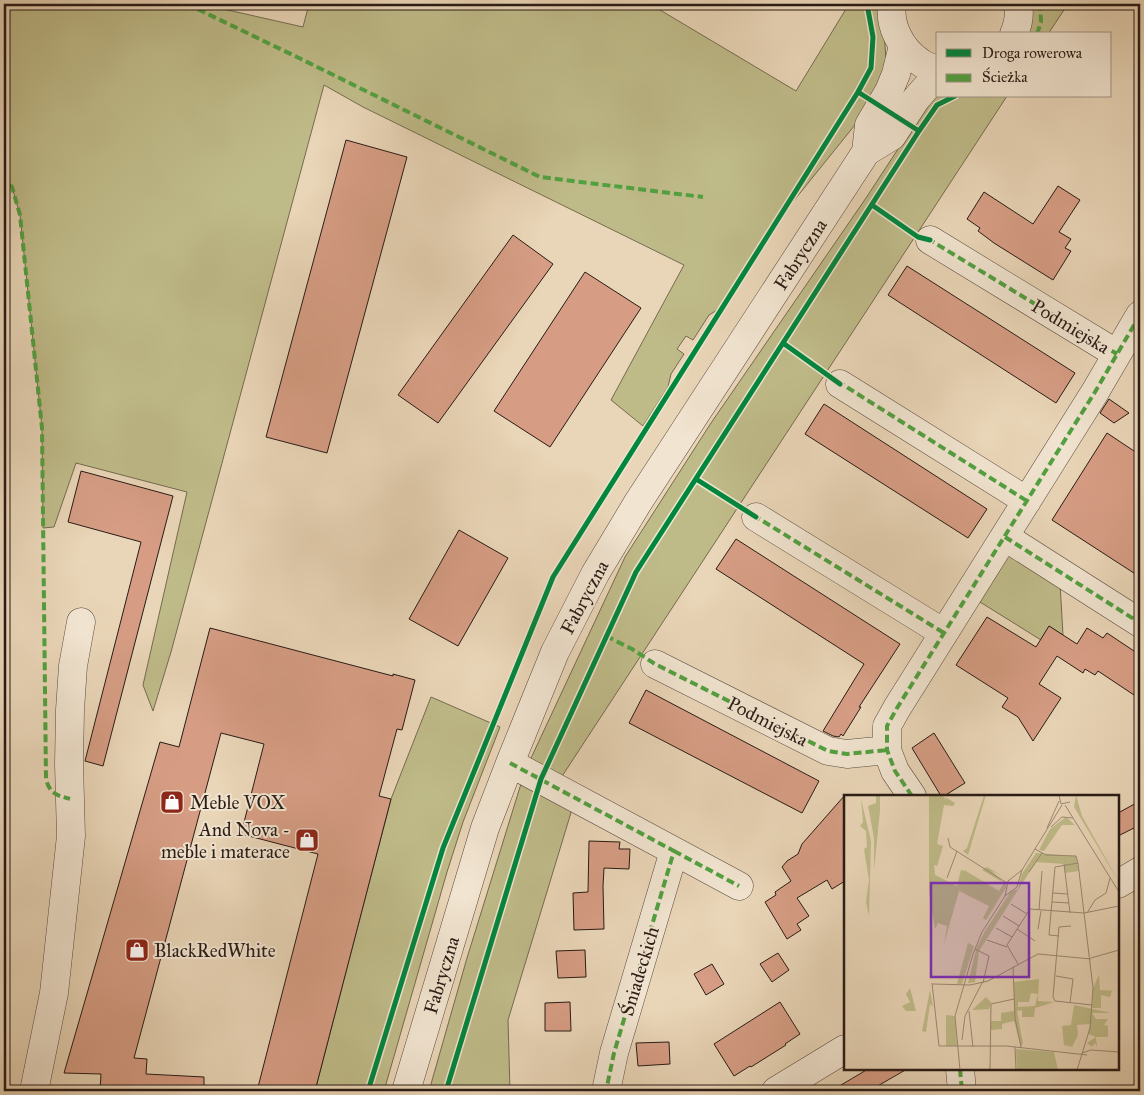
<svg xmlns="http://www.w3.org/2000/svg" width="1144" height="1095" viewBox="0 0 1144 1095" font-family="'IM FELL Great Primer',serif">
<rect width="100%" height="100%" fill="#e9d5b7"/>
<filter id="stains"><feTurbulence type="fractalNoise" baseFrequency=".004" numOctaves="4"/><feColorMatrix values="0 0 0 0 .2 0 0 0 0 .09 0 0 0 0 .02 0 0 0 .5 -.17"/></filter>
<radialGradient id="worn" r=".72"><stop offset=".6" stop-color="#630" stop-opacity="0"/><stop offset="1" stop-color="#630" stop-opacity=".3"/></radialGradient>
<path fill="#bfbb89" stroke="#746b4f" d="M4 4H201L303 27 309 4H650L796 91 849 4H875L884 32 887 73 867 110 771 229 719 309 709 315 693 340 686 336 677 349 684 354 671 374 668 387 643 426 611 400 684 265 363 107 324 85 171 652 153 711 143 685 187 492 76 463 54 527 43 528 42 428 20 215 12 187 4 175Z
M1032 4H1068L1048 34H1023L1033 8Z
M938 93V96H1007L555 787 573 806 508 1020 510 1091H429L467 958 525 771 625 557 711 423 866 198 934 94Z
M1010 553 1060 583 1063 635 1049 626 1041 640 980 602Z
M431 697 500 727 463 822 447 872 384 1091H315L391 799Z"/>
<path fill="#d69d84" stroke="#291b15" d="M346 140 407 157 327 453 266 437Z
M1058 186 1080 200 1059 232 1071 239 1065 248 1071 251 1053 280 994 243 978 231 980 228 967 219 984 192 1033 224Z
M513 235 553 264 438 423 398 395Z
M907 266 1075 373 1056 403 888 295Z
M585 272 641 308 550 447 494 411Z
M1109 399 1129 413 1114 423 1100 413Z
M824 404 987 509 968 538 805 434Z
M1107 433 1140 455V577L1052 520Z
M81 471 173 496 103 766 85 761 141 542 68 522Z
M459 530 508 558 458 646 409 619Z
M736 539 900 644 859 707H861L843 736 841 734 839 737 833 736 823 731 864 664 716 569Z
M987 617 1036 647 1049 626 1077 644 1087 628 1103 638 1107 633 1140 655V699L1098 671 1095 675 1085 669 1083 673 1057 656 1039 684 1061 698 1033 741 1018 717 1002 707 1008 698 956 665Z
M210 628 393 676V674L415 680 402 730 397 729 379 796 391 799 315 1091H257L318 854 241 834 264 744 221 733 134 1058 147 1059 146 1074 204 1077V1091H100L101 1074 64 1073 160 742 179 747Z
M646 690 819 781 802 813 629 723Z
M934 733 965 783 944 796H941L912 748Z
M845 795V881L832 889 827 880 797 898 809 916 797 924 801 930 787 939 765 902 776 895 775 892 791 881 782 867 787 861 798 854 802 844Z
M1140 801V812L1138 826 1118 836V813Z
M589 841 620 842 619 849H630L629 869 604 868 603 886 604 929 574 930 573 893 588 892Z
M585 950 586 977 558 978 556 951Z
M778 953 789 970 772 982 760 964Z
M712 964 724 984 706 995 694 974Z
M570 1002 571 1031H545V1003Z
M780 1002 800 1034 785 1044 786 1045 751 1067 750 1066 734 1076 714 1044Z
M669 1042 670 1064 638 1066 636 1043Z
M868 1069H907L869 1091H831Z"/>
<g fill="none" stroke-linecap="round" stroke-linejoin="round">
<g stroke="#594a3e" stroke-width="29">
<path id="minor" d="M892 4C889 26 901 49 920 62 925 66 932 68 938 70
M1014 34C1018 25 1020 14 1018 4
M866 152 869 125 889 91 896 74 903 46
M930 240 1117 354
M840 384 1027 501
M756 517 944 633
M1005 537 1140 623
M655 664 828 751 847 754 887 750
M510 763 674 851 614 1053 606 1091
M912 796 895 771 887 750V726L897 708 1095 392 1134 325 1140 315
M674 851 739 886
M1118 884 1140 871
M960 1069 962 1091
M34 1091 54 993 71 836 69 764 70 710 73 666 81 622
M406 1091 485 828 510 763 555 652 595 574 637 504 866 152 892 136 916 99 930 83 938 76
M776 1091 845 1049"/>
</g>
<use href="#minor" stroke="#f1e4d0" stroke-width="28"/>
<path stroke="#51a140" stroke-width="4" stroke-dasharray="8 4" stroke-linecap="butt" d="M187 4 299 58 540 177 703 197
M1037 34 1041 22 1040 4
M4 175 12 187 20 215 42 428 46 779C50 794 56 795 70 799
M927 239 930 240 1117 354
M837 381 1027 501
M753 515 944 633
M1005 537 1140 623
M606 636 632 649 655 664 828 751 847 754 887 750
M510 763 674 851 614 1053 606 1091
M912 796 895 771 887 750V726L897 708 1095 392 1134 325 1140 315
M674 851 739 886
M960 1069 962 1091"/>
<g stroke="#f1e4d0" stroke-width="8">
<path id="cycleway" d="M867 4 873 37 871 68 858 92 919 131 937 105 955 96
M872 205 918 237 930 240
M783 343 840 384
M696 479 756 517
M368 1091 443 848 553 577 858 92
M446 1091 541 779 636 572 919 131"/>
</g>
<use href="#cycleway" stroke="#00873e" stroke-width="5"/>
</g>
<defs>
<g id="shop-square" transform="scale(1.25)"><rect x="-9" y="-9" width="18" height="18" rx="4" fill="#8f2418" stroke="#f1e4d0"/><path d="M-5-2.5h2.3a2.7 3.5 0 0 1 5.4 0H5L5.5 6h-11ZM-1.5-2.5h3a1.5 2.3 0 0 0-3 0Z" fill="#fff"/></g>
</defs>
<g fill-rule="evenodd">
<use href="#shop-square" x="172" y="802"/>
<use href="#shop-square" x="307" y="840"/>
<use href="#shop-square" x="137" y="950"/>
</g>
<g text-anchor="middle" stroke-width="4" stroke-linejoin="round" paint-order="stroke">
<g font-size="19" fill="#291b15" stroke="#f1e4d0">
<text transform="translate(800 254) rotate(-57)" y="7">Fabryczna</text>
<text transform="translate(1071 326) rotate(31)" y="7">Podmiejska</text>
<text transform="translate(584 597) rotate(-62)" y="7">Fabryczna</text>
<text transform="translate(768 721) rotate(27)" y="7">Podmiejska</text>
<text transform="translate(639 971) rotate(-73)" y="7">Śniadeckich</text>
<text transform="translate(441 975) rotate(-73)" y="7">Fabryczna</text>
</g>
<g font-size="19" fill="#291b15" stroke="#f1e4d0" text-anchor="start">
<text x="190" y="809">Meble VOX</text>
<text x="290" y="836" text-anchor="end">And Nova -<tspan x="290" dy="22">meble i materace</tspan></text>
<text x="154" y="957">BlackRedWhite</text>
</g>
</g>
<g transform="translate(844 795)">
<rect width="275" height="275" fill="#e9d5b7"/>
<path d="M32 0H36V16L30 75V43L24 11 32 8ZM85 0 99 1 103 6 101 2 111 8 109 11 100 10 93 49 99 51 93 71 90 70 91 80 113 91 117 75 122 76 155 96 160 88 138 75 143 72 158 81 148 76 163 91 142 125 139 123 145 111 115 96 100 149 103 131 94 128 91 134 85 97ZM140 0H142L124 60 119 56 123 53ZM232 0 238 21 275 87 230 12ZM17 4 27 46 25 121 22 107 25 85 20 54 23 52 22 36 16 31 19 27ZM222 22 231 30H218L200 56 195 55 206 34ZM192 58 232 61 235 76 221 78 220 69 192 67 135 156 131 187 124 188 132 154 141 136 167 96 174 94 178 79ZM124 148 130 151 118 189H113ZM255 180 256 195 275 196H268L266 202 257 200V213H248L249 193ZM195 184 194 206 210 207 191 213 190 222H178V215L173 216 179 248 177 252 170 226 158 229V234L146 235 147 226H157V218L170 216V187ZM187 198 194 199 191 211 174 212V207H185ZM66 193 72 216H62L58 211 66 207 62 199ZM86 195 89 212 86 209 82 237 78 236ZM142 202 147 207 145 214 128 215ZM230 210 267 218H248L252 224H264L260 230 264 231V242H252L253 252 251 248 248 252 243 248 252 242 244 239 246 229 233 230 234 240 228 252 220 250 218 231 227 230ZM102 220 111 221 113 251H102ZM172 254 210 257 214 275H173Z" fill="#bfbb89" fill-rule="evenodd"/>
<path fill="none" stroke="#9c8b76" stroke-width="1" d="M215 0 217 9 226 7M221 10 275 97M207 32 218 22 229 23M203 33 215 6M104 43 106 52 163 88M191 54 202 60 232 61 234 68 249 193 246 233 233 275M220 69 226 118M185 77 198 58M103 83 113 56M209 98 224 99M161 101 164 86 178 75 218 10M208 107 225 108M167 109 183 119M195 115 198 76M243 118 251 105 262 98 266 83M159 121 175 131M227 131 215 132 209 202 211 206 248 210M152 133 168 142M173 134 191 146M194 134 197 116M215 141 205 140 211 72 234 68M143 145 163 152M131 154 145 161 139 188M247 163 275 155M174 169 163 150 186 114 240 118 275 111M169 172 171 223 177 252M212 181 229 184 226 208M88 188 95 251H162L243 260M89 189 126 190 144 186 194 159 247 164M125 216 129 252M118 245 121 221 138 188M171 252 172 275M238 258 247 255 275 257M116 275 111 221 129 159 138 137 161 101 173 92 178 75M146 275 147 209 170 204"/>
<path fill="#7b2cbf" fill-opacity="0.15" stroke="#7b2cbf" stroke-width="2.5" d="M87 88H185V182H87Z"/>
<rect width="275" height="275" fill="none" stroke="#291b15" stroke-width="2.5"/>
</g>
<rect width="1144" height="1095" fill="none" stroke="#e9d5b7" stroke-width="20"/>
<rect x="5" y="5" width="1134" height="1085" fill="none" stroke="#291b15" stroke-width="2.5"/>
<rect x="10" y="10" width="1124" height="1075" fill="none" stroke="#291b15"/>
<rect x="936" y="32" width="175" height="65" fill="#f1e4d0" stroke="#a19485"/>
<rect x="946" y="49" width="25" height="8" fill="#00873e" stroke="#a19485"/>
<text x="982" y="58" font-size="15" fill="#291b15">Droga rowerowa</text>
<rect x="946" y="74" width="25" height="8" fill="#51a140" stroke="#a19485"/>
<text x="982" y="82" font-size="15" fill="#291b15">Ścieżka</text>
<rect width="100%" height="100%" filter="url(#stains)"/>
<rect width="100%" height="100%" fill="url(#worn)"/>
</svg>
